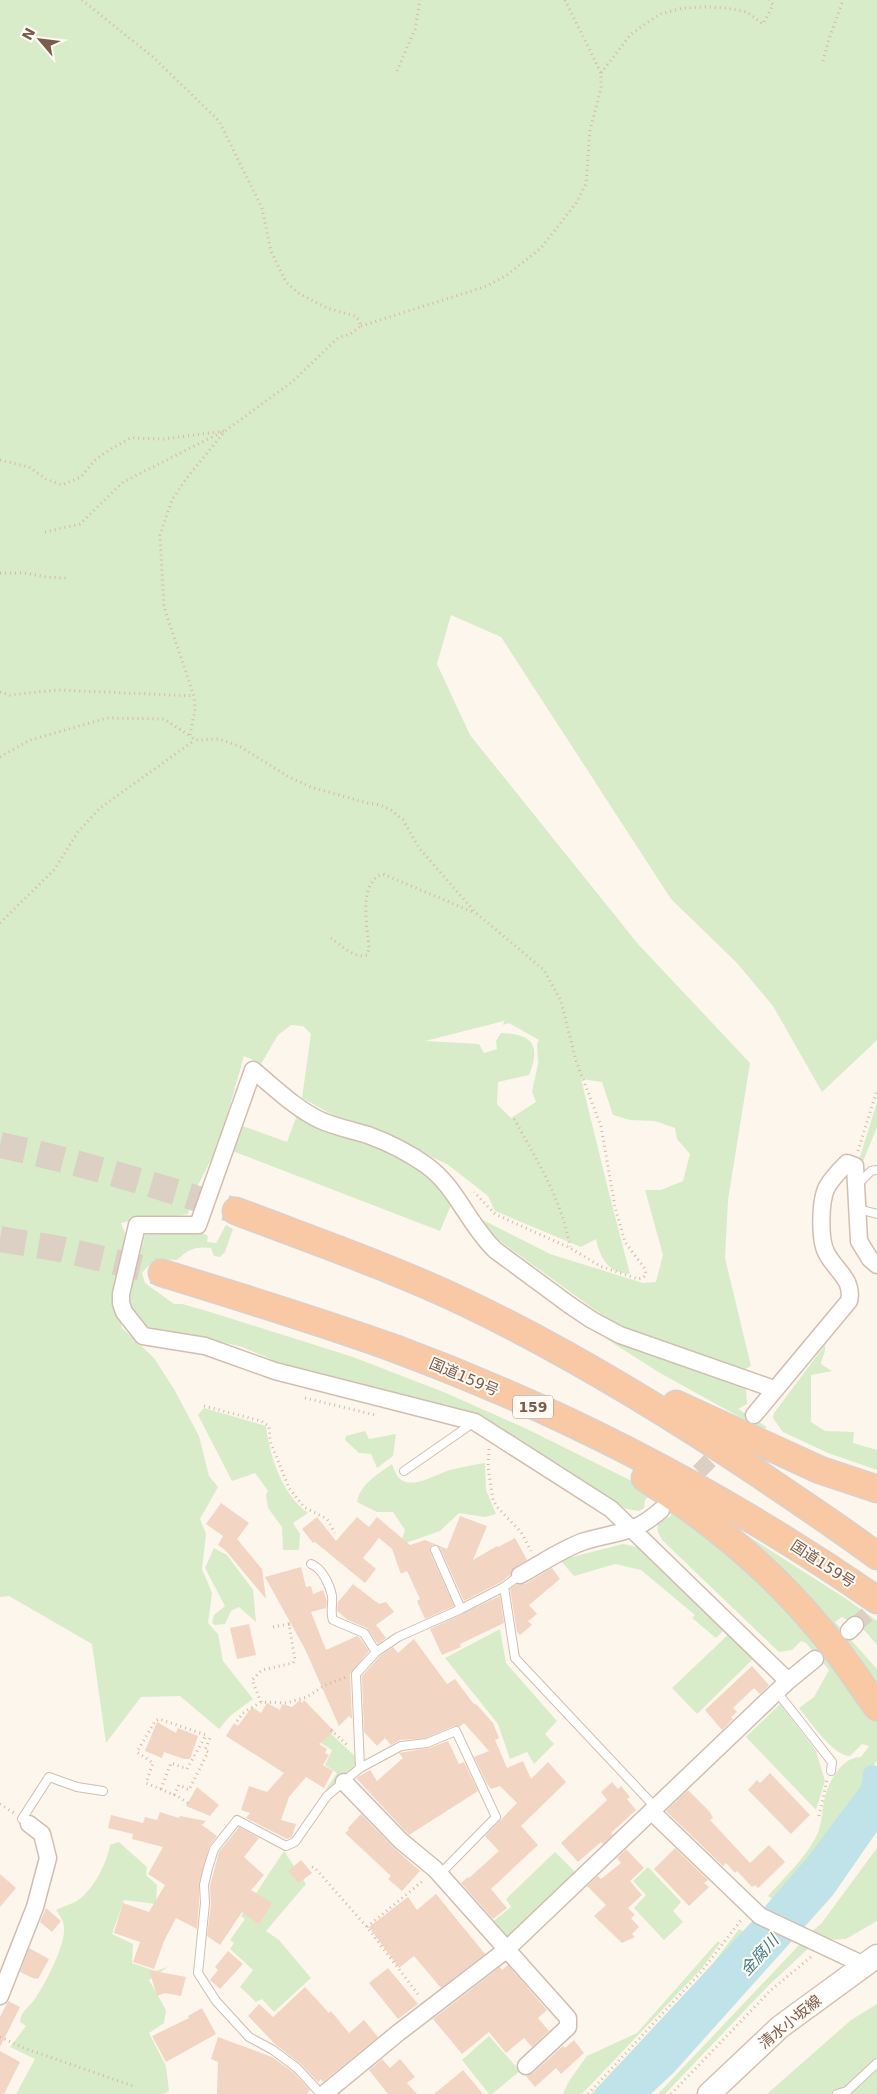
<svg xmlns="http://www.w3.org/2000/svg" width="877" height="2094" viewBox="0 0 877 2094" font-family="'DejaVu Sans','Noto Sans JP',sans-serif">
<rect width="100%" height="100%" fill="#fdf6ec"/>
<path fill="#d8ecc9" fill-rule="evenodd" d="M0 0H877V1039L875 1042 822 1092 773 1006 737 963 671 899 501 637 451 615 437 664 470 735 638 944 750 1063 728 1200 725 1258 751 1366 741 1371 619 1327 494 1237 481 1219 550 1254 643 1283 656 1282 663 1255 645 1190H661L683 1181 690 1154 677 1139 675 1128 655 1121 630 1120 613 1115 602 1082 581 1079 609 1193 630 1274C609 1273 600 1259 596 1239L581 1247 495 1211 488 1196 447 1164 366 1126 340 1119 302 1098 311 1034 303 1026 291 1025 278 1035 261 1064 244 1056 219 1144 191 1199 188 1214C165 1218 143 1217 121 1223L126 1236 115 1298 122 1328 154 1358 174 1389 199 1436 209 1476 218 1487 200 1519 206 1534 202 1569 212 1593 208 1623 218 1634 223 1661 253 1699 230 1716 219 1729 180 1696 141 1697 106 1743 92 1644 9 1596 0 1597ZM504 1021 503 1025 509 1023 539 1040 537 1044 538 1064 532 1092 536 1102 511 1118 497 1104 498 1082 529 1075C541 1045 533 1034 501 1033L496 1041 497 1049 484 1053 479 1044 425 1041Z
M877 1102V1127L862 1164 859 1160Z
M297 1115 380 1146 428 1174 435 1180 451 1205 440 1231 230 1150 240 1125 287 1142Z
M226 1225 233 1229 225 1252 220 1257 214 1256 211 1248C194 1246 189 1249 177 1260 161 1259 152 1260 142 1273L145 1283 174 1304H182L207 1311 353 1357 446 1393 527 1429 656 1493 756 1571 877 1719V1761L871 1769 866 1786 812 1860 776 1901 768 1896C784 1878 803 1860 815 1839 824 1823 821 1806 827 1790 833 1775 844 1757 861 1757L869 1746 862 1744 850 1756C834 1757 809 1720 799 1708L814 1697 829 1670 806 1643 801 1641 792 1650 779 1652 662 1540C653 1526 658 1522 671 1516L670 1512 653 1498 648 1497 645 1500 644 1508 639 1511 626 1509 480 1414 272 1363 271 1359 242 1347 206 1338 143 1330 134 1314 128 1299 145 1235 199 1231 208 1236 207 1242 216 1243Z
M605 1338 746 1387 747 1404 738 1409 767 1427 763 1430 660 1373Z
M825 1345C826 1353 822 1357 821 1364L832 1371 811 1375V1422L825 1431 854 1432 853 1443 877 1450V1470L828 1453 783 1432 773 1418 774 1413Z
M204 1408 266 1426C269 1455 283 1496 308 1513L293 1523 300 1534 299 1550H283L282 1527 268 1508 266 1495 268 1491 255 1473 232 1481 198 1415Z
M365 1431 369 1439 396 1434 393 1456 377 1468 371 1454 359 1453 345 1440 346 1436Z
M485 1463 486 1490 496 1514 485 1517 459 1513 440 1531 400 1545 405 1530 393 1512H377L357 1502C360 1484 378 1474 392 1464 394 1469 396 1475 399 1478 411 1491 438 1473 450 1470 461 1467 473 1465 485 1463Z
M748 1536 848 1600 877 1621V1645L865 1631 842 1617 835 1622 877 1669V1687L746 1539Z
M623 1544 641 1548 726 1628 716 1638 692 1618 695 1615 641 1570 615 1564 574 1576 560 1560Z
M214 1548 227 1555 253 1590 256 1622 239 1607 231 1611 225 1624 215 1625 212 1623 214 1615 225 1606 205 1568Z
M500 1629 506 1663 557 1721 545 1734 554 1744 534 1764 527 1752 510 1759 498 1724 445 1658Z
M731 1632 756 1656 697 1714 672 1688Z
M780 1704 816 1751 825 1781 816 1810 746 1737Z
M299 1730 329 1732 357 1758C356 1772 337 1779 329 1790L326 1789 337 1773 325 1765 332 1750Z
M119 1842 147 1867 146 1875 157 1885 156 1904 124 1900 112 1934 133 1944 132 1963 155 1971 168 1967 149 1980 166 2010 164 2023 149 2033 166 2066 169 2091 163 2094H16L35 2059 10 2047 26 2026 20 2022C21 2011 28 2008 34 2000 44 1986 66 1944 64 1928 64 1921 60 1916 56 1910 62 1907 69 1905 75 1902 92 1893 107 1863 110 1845Z
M877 1848V1921L846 1939 829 1940 811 1932 821 1924Z
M284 1851 306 1884 266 1931 279 1940 311 1978 274 2012 262 1999 256 2002 240 1987 253 1970 230 1949 234 1943 230 1940 245 1919 241 1916Z
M555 1852 578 1875 511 1938 503 1937 491 1923 511 1907 506 1899Z
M648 1867 681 1902 673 1911 683 1922 664 1940 634 1908 646 1895 633 1881Z
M739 1929 748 1934 601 2094H591L708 1970Z
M718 1941 720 1943 702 1968 582 2094H563L569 2081 587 2056 637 2033Z
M801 1943 811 1946 767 1987 665 2094H658Z
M877 2004V2094H767L851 2020Z
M489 2036 520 2071 492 2094H489L462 2060Z"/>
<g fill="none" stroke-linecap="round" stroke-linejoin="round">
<path stroke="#bfe3e8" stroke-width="18" d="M604 2094 761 1925 816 1861 870 1789 872 1774"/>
<path stroke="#bfe3e8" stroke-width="30" d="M629 2094 664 2061 821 1886 877 1805"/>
</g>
<path fill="#f3d5c3" d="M221 1503 249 1523 237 1539 262 1569 266 1599 226 1551 218 1545 223 1536 206 1524Z
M460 1516 487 1526 473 1560 497 1546 498 1547 515 1538 527 1560 515 1567 510 1575 501 1582 464 1601 440 1548 436 1545H432L430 1552 454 1606 425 1619 417 1601 420 1599 407 1571 401 1574 392 1549 379 1538 363 1558 376 1569 365 1583 315 1542 313 1543 302 1529 317 1517 336 1541 357 1517 369 1527 377 1517 410 1545 425 1540 447 1549Z
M301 1567 306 1587 311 1586 313 1594 323 1590 327 1601 326 1608 311 1612 326 1650 357 1636 360 1638 369 1651 350 1674 352 1719 349 1716 339 1726 305 1649 265 1577Z
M552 1568 560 1579 529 1605 537 1614 528 1621 532 1625 520 1635 517 1632 510 1589 517 1584H525Z
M353 1584 379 1604 386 1602 394 1612 376 1625 386 1638 378 1644 367 1628 348 1620 337 1611 338 1602Z
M500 1596 504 1623 460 1644 461 1647 442 1655 430 1629Z
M249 1624 256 1655 237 1659 230 1628Z
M414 1639 447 1684 455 1679 473 1703 477 1705 493 1723 499 1738 495 1740 507 1768 523 1761 531 1779 548 1762 566 1782 521 1826 538 1845 491 1889 507 1908 493 1919 461 1883 468 1877 469 1878 499 1851 485 1836 517 1803 500 1786 491 1789 487 1784 474 1757 489 1751 464 1723 459 1727 454 1726 426 1738 400 1740 391 1745 385 1738 377 1746 364 1732 362 1676 380 1656 393 1647 398 1653Z
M752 1666 769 1685 760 1694 754 1688 733 1708 737 1712 731 1717 733 1719 722 1730 705 1710Z
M300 1700 302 1703 304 1700 334 1731 319 1744 327 1749 325 1753 329 1755 323 1765 333 1771 324 1788 306 1777 289 1797 281 1820 296 1824 292 1837 287 1839 246 1818 250 1813 241 1810 249 1786 267 1792 284 1773 226 1736 234 1723 238 1726 252 1707 261 1713 267 1703 280 1710 282 1704 292 1707Z
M157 1722 176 1733 178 1728 198 1736 190 1759H184L164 1752 162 1758 145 1751Z
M448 1741 459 1764 464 1762 478 1791 409 1835 356 1778 370 1770 377 1781 403 1758 399 1753 429 1748Z
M770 1773 810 1815 791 1834 748 1790 757 1780 760 1783Z
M612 1782 618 1789 621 1786 630 1797 627 1799 636 1810 611 1833 613 1835 603 1844 601 1842 578 1862 561 1843 607 1800 601 1792Z
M197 1787 219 1805 210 1816 186 1806Z
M688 1790 710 1812 713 1818 710 1820 750 1863 769 1845 785 1862 758 1888 755 1885 752 1887 737 1871 735 1873 726 1863 723 1866 666 1811Z
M160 1812 179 1818 180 1816 206 1821 202 1825 217 1836 209 1847 199 1884V1903L197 1929 176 1918 164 1941 154 1969 133 1962 140 1942 114 1933 123 1903 149 1912 165 1885 148 1874 163 1847 132 1839 133 1834 108 1828 111 1815 143 1823 145 1817 157 1820Z
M361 1814 394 1848 420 1871 402 1891 388 1879 391 1876 345 1833 349 1830 348 1828Z
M239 1827 259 1838 244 1857 264 1875 251 1890 272 1903 259 1924 242 1912 220 1945 207 1936 211 1904 210 1886 219 1852Z
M675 1848 708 1880 704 1883 709 1887 689 1906 654 1869Z
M626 1849 644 1868 630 1881 642 1895 628 1908 635 1915 631 1918 639 1927 632 1934 635 1937 622 1943 594 1916 606 1905 587 1886 598 1876 601 1879 621 1863 617 1858Z
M301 1860 312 1873 299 1883 288 1871Z
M0 1874 16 1888 0 1907Z
M436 1894 485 1954 441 1988 414 1956 399 1968 369 1927 408 1897 417 1910Z
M46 1908 61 1921 52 1932 40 1922Z
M29 1948 49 1959 38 1979 36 1978 35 1979 20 1972Z
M228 1951 243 1964 220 1989 210 1980 218 1970 215 1967Z
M508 1965 547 2010 538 2018 549 2031 532 2047 524 2038 506 2053 489 2032 462 2054 433 2019 500 1967 502 1970Z
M388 1968 418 2004 398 2019 369 1983Z
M149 1970 186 1977 181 1996 165 1993 157 1996Z
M305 1987 329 2013 331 2011 349 2033 364 2020 378 2037 323 2082 321 2079 318 2082 301 2064 276 2045 248 2016 259 2004 273 2017Z
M8 2001 20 2007 0 2047V2017Z
M202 2008 216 2034 166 2062 152 2036 189 2018 188 2016Z
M218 2037 272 2057 293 2072 310 2090 307 2094H217L218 2062 211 2059Z
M574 2040 584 2053 561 2074 556 2068 535 2087 526 2076 533 2073 563 2046 565 2048Z
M0 2051 20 2062 4 2094H0Z
M382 2059 390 2068 400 2059 415 2077 407 2083 417 2094H388L369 2070Z
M463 2070 483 2094H434L456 2076Z"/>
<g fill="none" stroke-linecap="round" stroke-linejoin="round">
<path stroke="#dcd0c4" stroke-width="16" stroke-dasharray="16 8" stroke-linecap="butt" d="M682 1489 726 1444
M855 1625 877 1606"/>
<path stroke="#dcd0c4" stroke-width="26" stroke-dasharray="26 13" stroke-linecap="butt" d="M0 1145C80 1162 158 1186 236 1211
M0 1239 60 1249 162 1273"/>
<g stroke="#d1beb0" stroke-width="10">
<path id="service" d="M858 1184 871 1171 877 1170
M858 1209 877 1214
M404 1471 473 1423
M435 1550 461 1609
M311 1564C322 1568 330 1585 332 1596 333 1604 330 1613 333 1620L364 1633 376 1652
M504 1587 515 1658 656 1808
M777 1692 832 1762 831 1771
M360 1768 401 1746 427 1743 456 1731 496 1817 440 1874
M22 1819 49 1777 77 1787 103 1791
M321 2094 297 2068 273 2050 249 2037 216 2001 198 1973 205 1903 204 1885 208 1868 214 1849 237 1820 286 1846 295 1842 327 1796 360 1768 356 1674 376 1652 398 1637 461 1609 504 1587 520 1575
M837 2094 847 2091 877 2063"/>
</g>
<g stroke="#d1beb0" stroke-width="19">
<path id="minor" d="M774 1389 620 1335 592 1320 571 1306 495 1250C468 1224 456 1186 426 1165 409 1153 387 1142 368 1135 352 1130 335 1127 320 1120 296 1109 274 1087 253 1070L198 1225H137L121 1294V1303L124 1312 143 1336 205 1346 275 1371 475 1422 611 1509 788 1681 815 1659
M754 1415 849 1301C854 1280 836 1271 827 1254 819 1241 820 1200 827 1187 832 1178 840 1170 847 1163L855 1166 859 1241 870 1259 877 1265
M520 1575C539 1565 565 1547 585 1541 618 1531 633 1535 661 1510
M849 1631 855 1625
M344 1782 401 1841 435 1869 568 2018V2027L526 2066
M652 1812 760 1916 864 1965
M0 1996 35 1907 48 1858 42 1834 29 1824
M324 2094 398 2033 506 1950 788 1681"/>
</g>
<g stroke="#d6c0b0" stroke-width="25">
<path id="secondary" d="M709 2094 780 2027 877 1956"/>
</g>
<g stroke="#dad1cd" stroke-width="29">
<path id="trunk" d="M236 1211C314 1241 393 1268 468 1304 570 1353 668 1413 762 1476 801 1503 840 1528 877 1556
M162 1273C240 1297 319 1321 396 1349 566 1412 728 1497 877 1600
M676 1404 820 1470 877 1489
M645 1478C709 1519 769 1568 818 1627 840 1652 858 1681 877 1707"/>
</g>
<path stroke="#d9b8a5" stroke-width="3" stroke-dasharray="1 4" stroke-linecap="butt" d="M82 0 153 57 219 121 262 208 271 251 286 282 298 293 327 308 355 316 359 320 361 326 350 334 338 338 292 382 225 431 186 479 172 500 160 535 164 607 194 696 195 709 190 736 195 740 219 739 239 746 289 777 311 787 367 803 380 805 391 810 403 820 419 848 476 913 544 970 561 1001 576 1061 601 1126 615 1207 625 1242 645 1269 646 1274 643 1278 638 1279 600 1266 570 1248 495 1214 474 1192
M823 61 829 39 843 0
M397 71 415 29 420 0
M601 73 631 34 660 14 683 8 705 7 726 8 747 12 763 24 773 5 769 0
M361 326 487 286 507 275 541 248 576 203 586 184 590 130 601 89V73L565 0
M0 460 29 467 46 479 62 485 81 477 94 461 106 452 130 438 164 439 224 431
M45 532 80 524 123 482 222 432
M0 573H25L46 577 66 578
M0 692 10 695 58 690 194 696
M0 757 30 740 107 718 164 719 190 736
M0 923 54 870 78 832 100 808 195 740
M331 938C341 945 354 959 367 955L369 949C368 928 357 882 383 874L475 913
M514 1119C537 1160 562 1200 570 1247
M858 1151 877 1090
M305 1398 375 1415
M204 1406 261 1421 269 1426 270 1441 289 1488 304 1507 327 1519 335 1533
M489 1449 488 1467 493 1500 498 1508 521 1532 531 1551
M289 1624 294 1623
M261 1702 252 1680 262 1670 293 1663 295 1660 289 1624 272 1627
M237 1721 243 1713 261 1702 286 1703 307 1697 325 1685 346 1677
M331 1730 348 1746
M161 1789 171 1763 187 1769 206 1735 159 1719 155 1721 137 1752 153 1763 146 1783 177 1796 191 1805
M174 1795 179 1785 189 1790 208 1752 205 1750 210 1738
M0 1804 14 1813
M819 1816 827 1780
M312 1867 315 1868 367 1927 420 1997
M367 1927 424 1880
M0 2037 24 2048 133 2086
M588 2094 701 1972 741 1920
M671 2094 771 1990 811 1957"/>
<use href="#service" stroke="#fff" stroke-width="8"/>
<use href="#minor" stroke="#fff" stroke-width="16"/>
<use href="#secondary" stroke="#fff" stroke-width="22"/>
<use href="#trunk" stroke="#f9c8a4" stroke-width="26"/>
</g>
<g text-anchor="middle" stroke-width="4" stroke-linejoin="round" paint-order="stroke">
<rect fill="#fffaf3" stroke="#a28b7f" stroke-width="1" x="513" y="1395.5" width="40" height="23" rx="4"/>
<g font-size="14" font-weight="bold" fill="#7a5c4d">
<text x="533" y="1412">159</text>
</g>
<g font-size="15" fill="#7a5c4d" stroke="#fffaf3">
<text transform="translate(464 1377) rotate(23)" y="5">国道159号</text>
<text transform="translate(823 1564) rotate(33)" y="5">国道159号</text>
<text transform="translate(790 2022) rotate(-39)" y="5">清水小坂線</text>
</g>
<g font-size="16" font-style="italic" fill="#437c86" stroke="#fffaf3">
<text transform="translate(759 1955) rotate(-48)" y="6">金腐川</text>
</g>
</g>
<g transform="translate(40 40) rotate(298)" stroke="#fffaf3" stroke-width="4" paint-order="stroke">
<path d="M0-4L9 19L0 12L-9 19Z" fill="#7a5c4d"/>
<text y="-8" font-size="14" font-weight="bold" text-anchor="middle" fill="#7a5c4d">N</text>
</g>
</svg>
